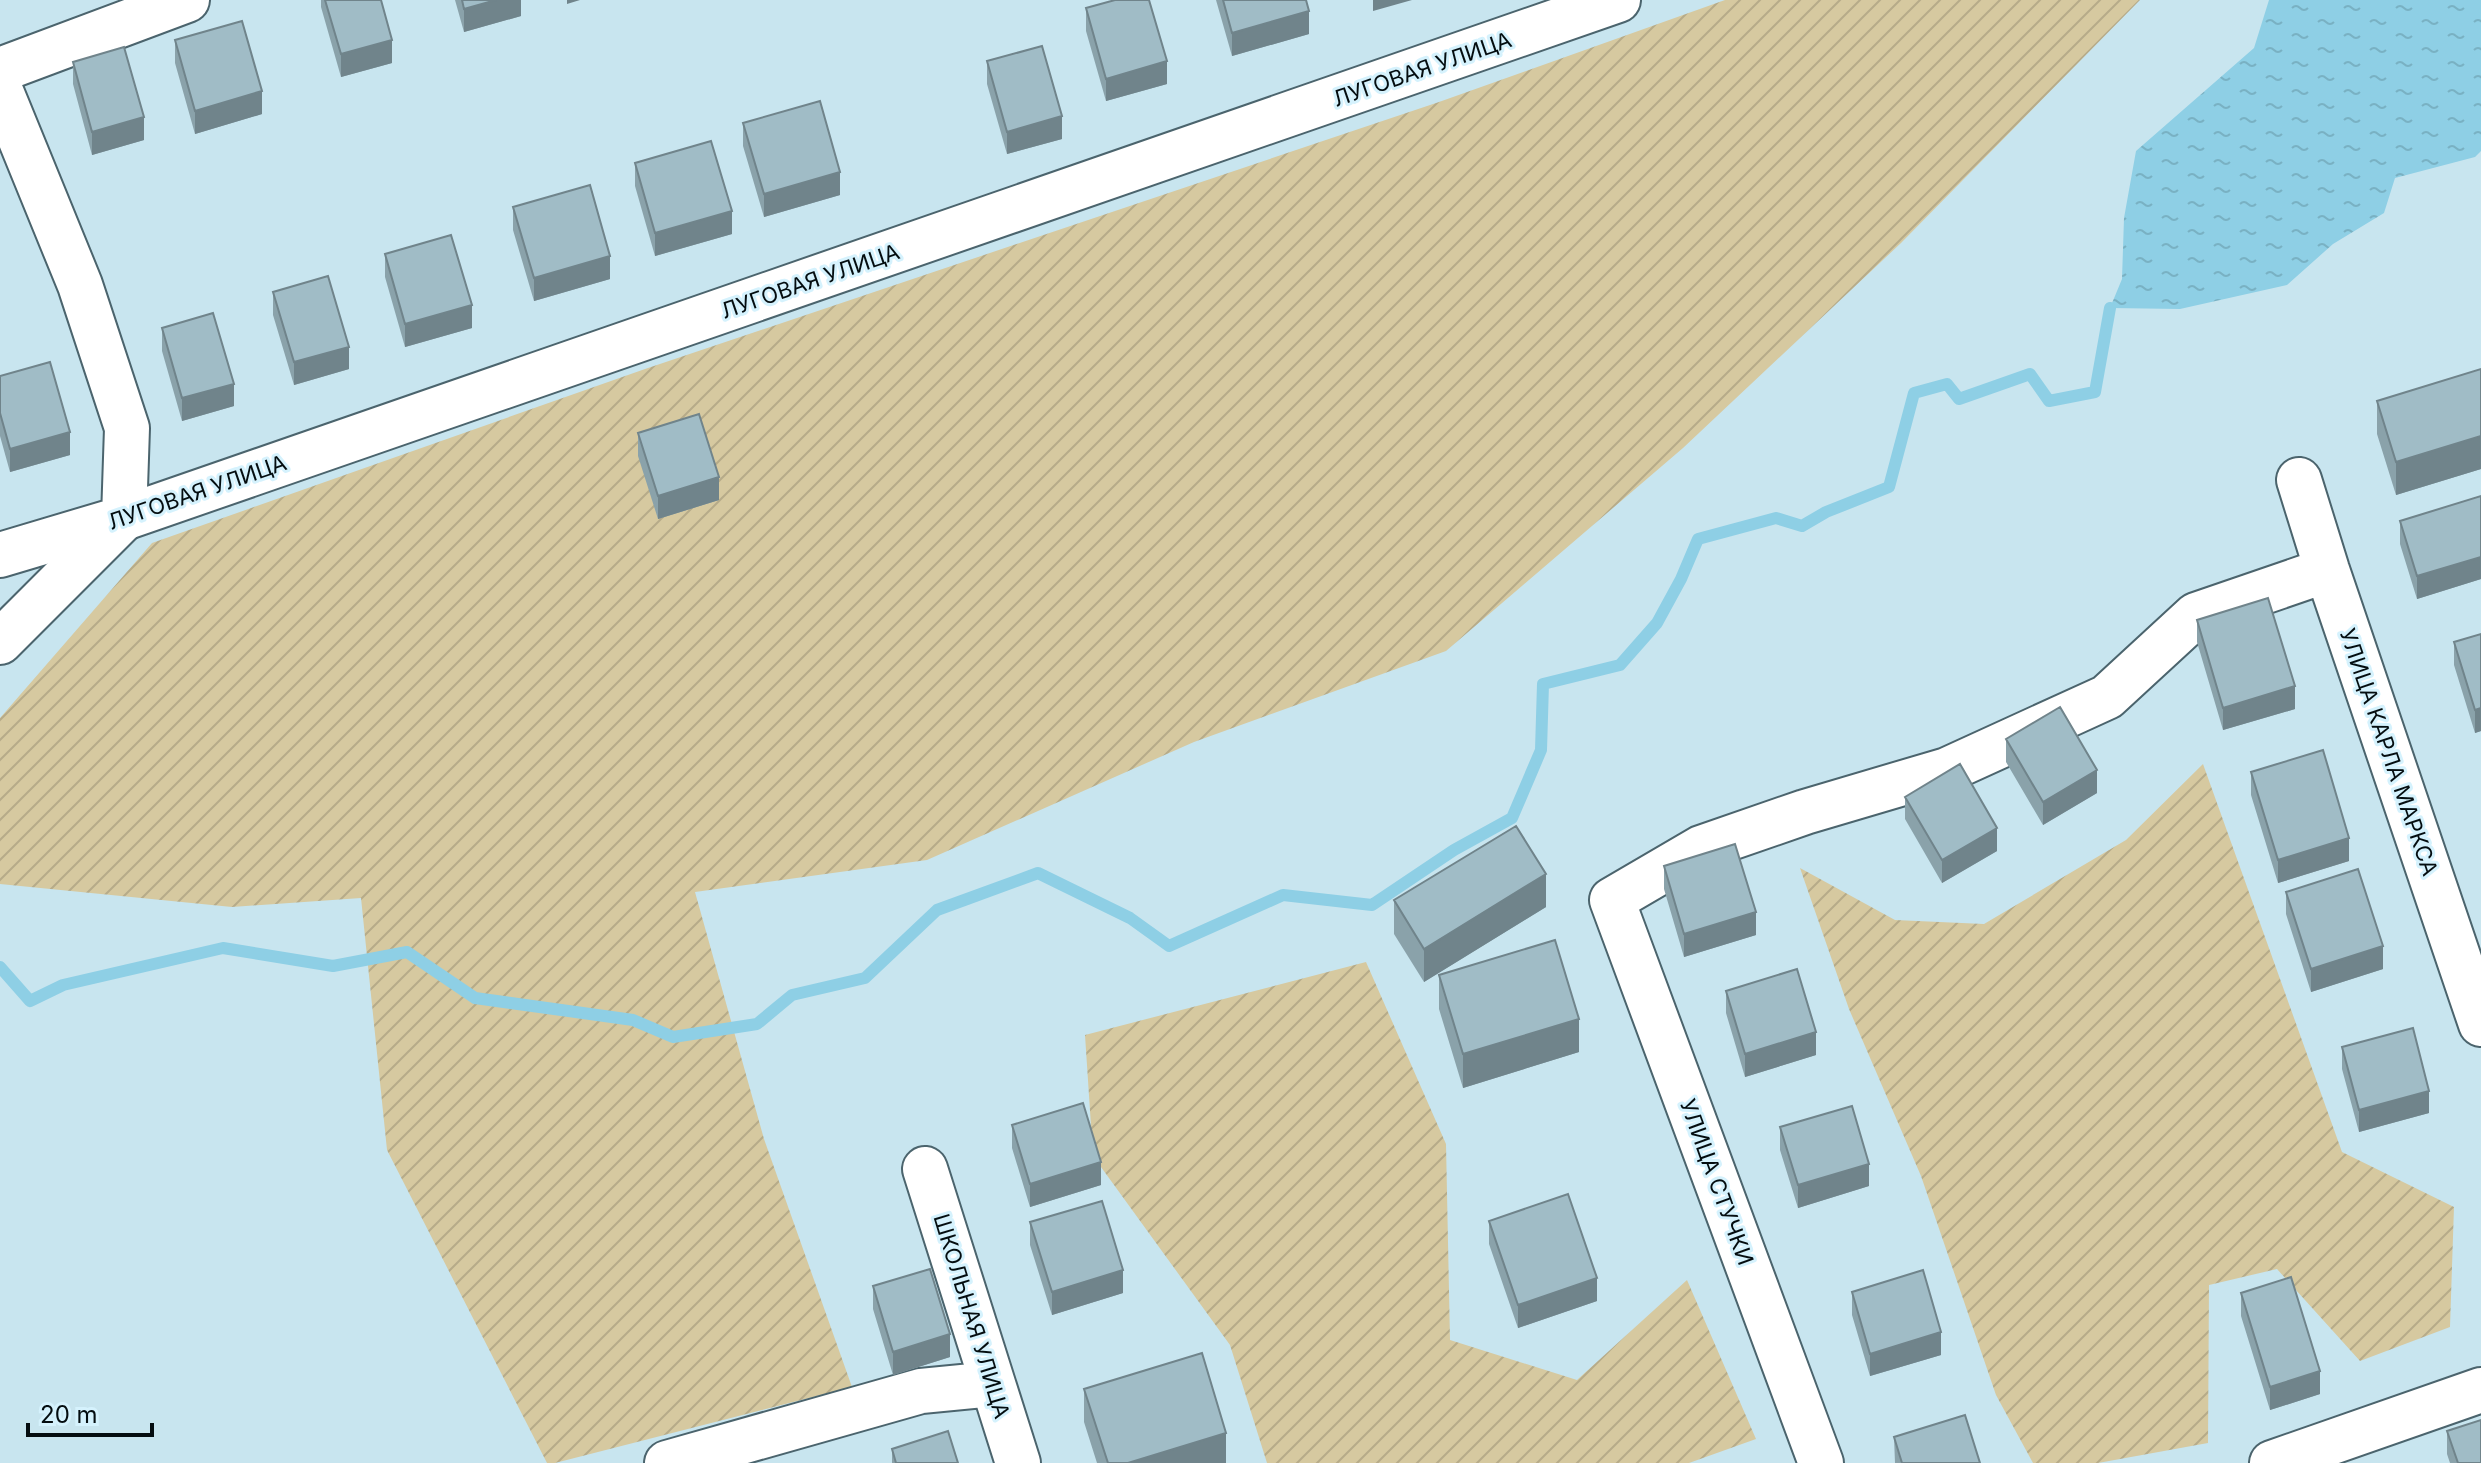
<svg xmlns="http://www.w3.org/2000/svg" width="2481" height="1463" viewBox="0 0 2481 1463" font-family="Inter,sans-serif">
<defs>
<pattern id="garden-furrows" width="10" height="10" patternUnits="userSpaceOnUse" patternTransform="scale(2)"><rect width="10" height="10" fill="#d6c9a0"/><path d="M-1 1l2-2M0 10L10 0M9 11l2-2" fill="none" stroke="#b6ab89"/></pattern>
<pattern id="water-ripples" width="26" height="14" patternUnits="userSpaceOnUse" patternTransform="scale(2)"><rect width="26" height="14" fill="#8ecfe5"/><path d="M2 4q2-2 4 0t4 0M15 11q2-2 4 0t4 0" fill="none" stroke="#79b1c3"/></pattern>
</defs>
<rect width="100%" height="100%" fill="#c8e5ef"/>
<path fill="url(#garden-furrows)" d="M1725 0H2140L1901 243 1683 448 1446 651 1194 742 927 860 695 892 764 1139 852 1387 555 1463H547L387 1150 361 898 232 907 0 884V718L152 543 645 369 1439 102Z
M2203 764 2342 1152 2454 1207 2450 1327 2360 1361 2277 1269 2209 1285 2208 1443 2098 1463H2033L1996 1395 1921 1176 1849 1009 1800 868 1895 920 1984 924 2126 840Z
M1366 962 1446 1144 1450 1340 1577 1380 1687 1280 1756 1439 1689 1463H1267L1230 1345 1093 1156 1085 1035Z"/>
<path fill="url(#water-ripples)" d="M2269 0H2481V151L2475 157 2395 178 2384 213 2333 244 2287 285 2180 309 2110 308 2122 279 2124 218 2136 151 2254 48Z"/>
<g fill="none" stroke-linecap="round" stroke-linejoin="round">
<path stroke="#8ecfe5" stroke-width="12" d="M0 967 30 1001 63 985 223 948 333 966 407 952 475 998 633 1020 673 1037 757 1024 792 995 865 978 937 910 1038 873 1130 918 1169 946 1283 895 1372 905 1454 850 1512 818 1541 750 1543 684 1620 665 1657 623 1681 579 1698 539 1776 518 1802 526 1826 512 1889 487 1914 393 1947 384 1959 399 2030 374 2049 401 2095 392 2110 308"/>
<g stroke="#4b646d" stroke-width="48">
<path id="street" d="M0 70 187 0
M0 89 80 285 127 428 124 518
M2299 480 2327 570 2481 1024
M0 555 124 518 1618 0
M925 1169 1018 1463
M667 1463 921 1391 993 1384
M1821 1463 1612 900 1701 848 1805 812 1947 770 2107 697 2196 615 2327 570"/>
</g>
<g stroke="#4b646d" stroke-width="48">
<path id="secondary" d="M0 642 124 518
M2272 1463 2481 1390"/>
</g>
<use href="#street" stroke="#fff" stroke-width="44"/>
<use href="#secondary" stroke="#fff" stroke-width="44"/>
</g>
<path fill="#8aa2aa" d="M321 0H381L392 63 341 77 321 7Z
M455 0H521V16L464 32Z
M1216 0H1306L1309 34 1232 56Z
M1086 8 1167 84 1106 101 1086 31Z
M175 40 262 114 195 134 175 63Z
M987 61 1062 139 1007 154 987 84Z
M73 62 144 140 92 155 73 84Z
M743 123 840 195 764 217 743 146Z
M635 163 732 234 655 256 635 186Z
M513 207 610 279 534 301 513 230Z
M385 254 472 328 405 347 385 277Z
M273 292 349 369 294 385 273 315Z
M162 328 234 406 182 421 162 351Z
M2481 369V469L2396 495 2377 434V401Z
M0 376 70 455 10 472 0 436Z
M638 433 719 500 658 519 638 456Z
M2481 496V579L2417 599 2400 544V521Z
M2197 620 2295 709 2223 730 2197 642Z
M2481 634V731L2475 733 2454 665V642Z
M2006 739 2097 793 2043 825 2006 762Z
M2251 772 2349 861 2278 883 2251 795Z
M1905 797 1997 851 1942 883 1905 819Z
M1664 866 1756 935 1684 957 1664 889Z
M2286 892 2383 969 2311 992 2286 914Z
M1394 900 1546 907 1424 982 1394 934Z
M1439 975 1579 1052 1463 1088 1439 1009Z
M1726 991 1816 1055 1745 1077 1726 1013Z
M2342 1047 2429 1113 2359 1132 2342 1069Z
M1012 1125 1101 1185 1030 1207 1012 1148Z
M1780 1127 1869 1186 1798 1208 1780 1150Z
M1489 1221 1597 1301 1518 1328 1489 1244Z
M1030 1222 1123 1293 1052 1315 1030 1245Z
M873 1286 950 1357 893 1375 873 1309Z
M1852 1292 1941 1355 1870 1376 1852 1315Z
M2241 1293 2320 1394 2270 1410 2241 1316Z
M1084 1389 1226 1463H1097L1084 1422Z
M2447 1431 2481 1463H2450L2447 1454Z
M1894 1437 1980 1463H1895Z
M892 1449 958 1463H892Z"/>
<path fill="#70848b" d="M496 0H521V16L464 32V9Z
M567 0H580L567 4Z
M1373 0H1412L1373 11Z
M1309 11V34L1232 56V33Z
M392 40V63L341 77V54Z
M1167 61V84L1106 101V79Z
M262 91V114L195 134V111Z
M1062 116V139L1007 154V132Z
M144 117V140L92 155V132Z
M840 172V195L764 217V194Z
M732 211V234L655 256V233Z
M610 256V279L534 301V278Z
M472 305V328L405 347V324Z
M349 347V369L294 385V362Z
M234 384V406L182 421V398Z
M70 432V455L10 472V449Z
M2481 436V469L2396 495V462Z
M719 477V500L658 519V496Z
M2481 557V579L2417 599V576Z
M2295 686V709L2223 730V708Z
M2481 708V731L2475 733V710Z
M2097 770V793L2043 825V802Z
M1997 828V851L1942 883V860Z
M2349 838V861L2278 883V860Z
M1546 874V907L1424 982V949Z
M1756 912V935L1684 957V934Z
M2383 946V969L2311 992V969Z
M1579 1019V1052L1463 1088V1054Z
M1816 1032V1055L1745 1077V1054Z
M2429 1091V1113L2359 1132V1110Z
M1101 1162V1185L1030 1207V1184Z
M1869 1164V1186L1798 1208V1185Z
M1123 1270V1293L1052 1315V1292Z
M1597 1278V1301L1518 1328V1305Z
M1941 1332V1355L1870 1376V1354Z
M950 1334V1357L893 1375V1352Z
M2320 1371V1394L2270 1410V1387Z
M1226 1433V1463H1128Z"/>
<path fill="#a0bcc6" stroke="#70848b" stroke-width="2" d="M325 0H381L392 40 341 54Z
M462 0H496L464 9Z
M1115 0H1149L1167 61 1106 79 1086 8Z
M1223 0H1306L1309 11 1232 33Z
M242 21 262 91 195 111 175 40Z
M1042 46 1062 116 1007 132 987 61Z
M124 47 144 117 92 132 73 62Z
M820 101 840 172 764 194 743 123Z
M711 141 732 211 655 233 635 163Z
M590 185 610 256 534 278 513 207Z
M451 235 472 305 405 324 385 254Z
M328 276 349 347 294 362 273 292Z
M213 313 234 384 182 398 162 328Z
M50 362 70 432 10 449 0 413V376Z
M2481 369V436L2396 462 2377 401Z
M699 414 719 477 658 496 638 433Z
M2481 496V557L2417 576 2400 521Z
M2268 598 2295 686 2223 708 2197 620Z
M2481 634V708L2475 710 2454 642Z
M2060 707 2097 770 2043 802 2006 739Z
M2323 750 2349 838 2278 860 2251 772Z
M1960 764 1997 828 1942 860 1905 797Z
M1516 826 1546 874 1424 949 1394 900Z
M1735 844 1756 912 1684 934 1664 866Z
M2358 869 2383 946 2311 969 2286 892Z
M1555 940 1579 1019 1463 1054 1439 975Z
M1797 969 1816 1032 1745 1054 1726 991Z
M2413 1028 2429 1091 2359 1110 2342 1047Z
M1083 1103 1101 1162 1030 1184 1012 1125Z
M1852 1106 1869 1164 1798 1185 1780 1127Z
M1568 1194 1597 1278 1518 1305 1489 1221Z
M1102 1201 1123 1270 1052 1292 1030 1222Z
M930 1269 950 1334 893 1352 873 1286Z
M1923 1270 1941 1332 1870 1354 1852 1292Z
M2291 1277 2320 1371 2270 1387 2241 1293Z
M1202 1353 1226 1433 1128 1463H1108L1084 1389Z
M1965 1415 1980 1463H1902L1894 1437Z
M2481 1420V1463H2458L2447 1431Z
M948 1431 958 1463H896L892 1449Z"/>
<g text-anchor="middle" stroke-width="6" stroke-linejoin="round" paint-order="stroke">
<g font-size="22" fill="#040d10" stroke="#d5f2fd">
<text transform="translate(1422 69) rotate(-19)" y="8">ЛУГОВАЯ УЛИЦА</text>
<text transform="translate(810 281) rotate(-19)" y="8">ЛУГОВАЯ УЛИЦА</text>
<text transform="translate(197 492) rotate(-19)" y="8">ЛУГОВАЯ УЛИЦА</text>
<text transform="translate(2389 752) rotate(71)" y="8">УЛИЦА КАРЛА МАРКСА</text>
<text transform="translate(1717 1182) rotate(70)" y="8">УЛИЦА СТУЧКИ</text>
<text transform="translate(972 1316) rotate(73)" y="8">ШКОЛЬНАЯ УЛИЦА</text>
</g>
</g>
<path d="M28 1423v12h124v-12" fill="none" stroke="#040d10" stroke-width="4"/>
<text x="40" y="1423" font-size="24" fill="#040d10" stroke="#d5f2fd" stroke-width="6" paint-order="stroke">20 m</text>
</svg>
